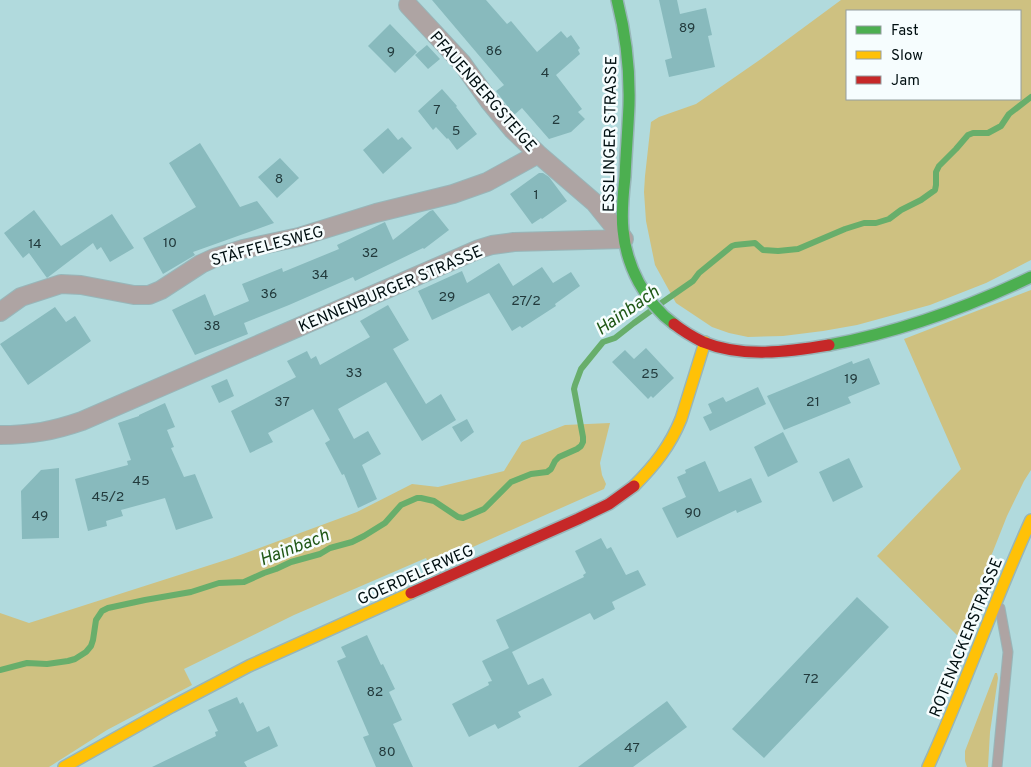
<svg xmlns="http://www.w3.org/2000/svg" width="1031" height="767" viewBox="0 0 1031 767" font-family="Overpass,sans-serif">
<rect width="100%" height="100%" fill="#b1dadd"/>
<path fill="#cec181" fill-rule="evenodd" d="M841 0H1031V260L986 283 930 305 857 325 823 331 783 336 748 337 729 333 712 327 676 303 655 265 646 221 644 192 645 176 651 122 659 117 696 104 761 59ZM847 11H1020V99H847Z
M1031 290V470L1024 481 1007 516 959 637 877 556 961 469 904 339Z
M610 423 600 463 602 475 606 484 604 489 430 566 426 558 294 615 184 669 192 685 107 730 49 767H0V613L29 623 232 558 357 512 412 484 438 487 504 471 522 442 565 425Z
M995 673H997L998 678 990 732 988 767H967L965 761V751Z"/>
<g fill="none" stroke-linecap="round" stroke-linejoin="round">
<path stroke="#68ae6b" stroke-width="6" d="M660 304 693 281 699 273 732 246 735 245 755 243 763 250 778 251 798 249 845 229 864 223H876L889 219 901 210 921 200 935 190 936 185V172L939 166 956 149 968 135 973 133H988L1001 126 1009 114 1031 97
M0 670 27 663 47 664 68 661 75 659 86 652 91 646 93 640 96 620 102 611 108 608 145 600 191 592 219 583 244 582 264 573 276 569 291 562 320 554 330 548 352 542 364 536 385 523 401 505 417 498H421L434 501 458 517 463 518 484 509 511 482 531 474 547 472 551 469 555 461 559 457 577 449 581 446 583 442V437L574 389 575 385 581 369 603 342 615 338 634 323 652 310"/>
</g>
<path fill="#88babd" d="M432 0H486L507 24 511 21 537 52 561 31 567 38 571 35 580 48 578 50 580 54 556 75 582 109 578 112 585 119 571 132 549 139 522 108 514 115 496 91 504 85Z
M659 0H677L680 14 706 8 712 35 708 36 715 67 669 77 665 60 672 58Z
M390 24 417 52 395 73 368 46Z
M427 45 440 59 428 69 415 55Z
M442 89 457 106 456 107 477 134 457 150 448 138 447 139 436 127 433 130 418 111Z
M388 128 398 140 402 137 412 148 383 174 363 150Z
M200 143 240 207 257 201 274 223 193 252 195 255 163 274 143 238 196 207 169 163Z
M280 158 299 178 277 198 258 177Z
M539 173H543L549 177 567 201 542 219 541 218 532 224 510 194Z
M34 210 61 246 112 214 134 248 110 262 101 247 97 250 93 243 47 278 29 253 23 258 4 233Z
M433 210 449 230 424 249 423 248 355 281 353 277 289 305 244 323 248 334 195 355 172 310 205 294 214 316 249 301 242 284 282 268 283 272 339 249 337 245 385 222 393 240 430 211Z
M499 263 513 286 542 267 553 283 571 272 580 286 555 304 556 306 522 328 520 326 512 331 489 293 432 320 418 291 462 271 467 283Z
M388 305 409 340 393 349 426 404 441 394 456 420 422 441 386 382 338 409 354 439 368 431 381 454 362 465 377 499 358 508 344 474 342 475 325 443 330 440 313 409 268 433 273 442 250 453 231 411 296 377 287 361 307 351 311 359 316 356 320 365 370 337 360 321Z
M55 307 66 322 75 316 91 341 28 385 0 344Z
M646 348 674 378 653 398 651 396 648 399 612 362 625 350 634 359Z
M869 358 880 384 848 397 851 403 784 430 767 396 852 361 853 364Z
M227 379 234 396 219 403 211 386Z
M758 387 766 404 710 431 703 417 712 413 708 404 723 397 726 402Z
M165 403 175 427 167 430 174 447 171 448 184 477 195 474 213 518 176 530 165 498 121 510 123 516 106 521 107 526 88 531 75 479 128 465 127 461 131 460 118 423 139 416V415Z
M467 419 474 432 461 442 452 427Z
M783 432 798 462 768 477 754 447Z
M849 458 863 487 833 502 819 472Z
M705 461 719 492 751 478 762 502 737 513 736 510 677 538 662 508 686 497 677 477 686 473 685 470Z
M59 468V538L22 539 21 491 41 470Z
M601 538 607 549 611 547 626 575 638 570 646 585 612 602 615 609 594 620 590 613 512 652 528 685 543 678 552 695 518 712 521 717 498 729 495 724 469 737 452 704 489 685 488 682 492 681 482 661 509 648 496 620 584 577 583 575 586 573 575 551Z
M857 597 889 627 764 758 732 729Z
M367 635 381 665 383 664 395 689 389 692 402 720 393 724 413 767H376L363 737 369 735 337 661 346 657 341 647Z
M237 697 240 704 243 702 257 732 269 726 278 746 244 762 247 767H152L216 736 215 732 218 731 208 710Z
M667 701 687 727 633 767H578Z"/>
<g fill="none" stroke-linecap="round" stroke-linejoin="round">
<g stroke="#98b6b9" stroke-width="11">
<path id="lane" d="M997 767 1008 652 1000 608"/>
</g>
<g stroke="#98b6b9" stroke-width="20">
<path id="street" d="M408 5 462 63 489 101 513 130 538 154 595 203 624 239
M0 312 21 297 61 284 81 285 134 295H149L161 290 201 264 214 258 243 249 299 237 376 213 453 194 487 182 538 154
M0 435C31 435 53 431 82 421L479 249 492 245 514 242 624 239"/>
</g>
<g stroke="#98b6b9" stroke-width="14">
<path id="fast" d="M617 0C626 35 630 69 629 105 628 129 626 153 625 177 623 195 621 212 623 230 626 265 645 303 674 324
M829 345C899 332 966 308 1031 277"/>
</g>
<g stroke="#98b6b9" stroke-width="14">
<path id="slow" d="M634 486C655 465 670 446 681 419L705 342
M64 767 171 707 249 666 411 593
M928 767C965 686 994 601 1031 520"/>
</g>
<g stroke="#98b6b9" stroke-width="14">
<path id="jam" d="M674 324C683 331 693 337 703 342 742 358 788 352 829 345
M411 593 578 519 609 504 634 486"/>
</g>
<use href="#lane" stroke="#aea4a3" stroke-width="9"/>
<use href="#street" stroke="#aea4a3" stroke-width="18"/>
<use href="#fast" stroke="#4caf50" stroke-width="11"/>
<use href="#slow" stroke="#ffc107" stroke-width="11"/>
<use href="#jam" stroke="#c62828" stroke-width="11"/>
</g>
<g text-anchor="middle" stroke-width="5" stroke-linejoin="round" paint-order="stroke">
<g font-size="14" fill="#223a3c">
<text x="687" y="32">89</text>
<text x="494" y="55">86</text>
<text x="391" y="56">9</text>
<text x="545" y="77">4</text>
<text x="437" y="114">7</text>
<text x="556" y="124">2</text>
<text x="456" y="135">5</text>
<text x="279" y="183">8</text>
<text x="536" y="199">1</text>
<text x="170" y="247">10</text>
<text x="35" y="248">14</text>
<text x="370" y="257">32</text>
<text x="320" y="279">34</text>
<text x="269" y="298">36</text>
<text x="447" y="301">29</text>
<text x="526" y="305">27/2</text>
<text x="212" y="330">38</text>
<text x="354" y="377">33</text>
<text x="650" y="378">25</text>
<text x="851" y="383">19</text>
<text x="282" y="406">37</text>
<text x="813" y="406">21</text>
<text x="141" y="485">45</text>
<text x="108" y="501">45/2</text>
<text x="693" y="517">90</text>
<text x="40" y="520">49</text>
<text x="811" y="683">72</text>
<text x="375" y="696">82</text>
<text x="632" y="752">47</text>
<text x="387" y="756">80</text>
</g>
<g font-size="16" fill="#000f11" stroke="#f6fdfe">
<text transform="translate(484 91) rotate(49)" y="6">PFAUENBERGSTEIGE</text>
<text transform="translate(609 134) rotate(-89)" y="6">ESSLINGER STRASSE</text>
<text transform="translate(267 245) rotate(-15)" y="6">STÄFFELESWEG</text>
<text transform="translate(390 288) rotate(-23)" y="6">KENNENBURGER STRASSE</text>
<text transform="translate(415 574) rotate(-24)" y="6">GOERDELERWEG</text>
<text transform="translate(965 637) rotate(-68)" y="6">ROTENACKERSTRASSE</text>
</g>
<g font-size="18" font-style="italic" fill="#215817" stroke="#f6fdfe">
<text transform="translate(627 310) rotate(-35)" y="6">Hainbach</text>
<text transform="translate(294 547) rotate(-21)" y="6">Hainbach</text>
</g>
</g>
<rect x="846" y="10" width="175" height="90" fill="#f6fdfe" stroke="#949e9f"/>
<rect x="856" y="26" width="25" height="8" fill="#4caf50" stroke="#949e9f"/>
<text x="891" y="35" font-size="15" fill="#000f11">Fast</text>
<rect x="856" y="51" width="25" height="8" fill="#ffc107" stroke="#949e9f"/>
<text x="891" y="60" font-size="15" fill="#000f11">Slow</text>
<rect x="856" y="76" width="25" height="8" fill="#c62828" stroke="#949e9f"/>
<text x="891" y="85" font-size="15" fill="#000f11">Jam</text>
</svg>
